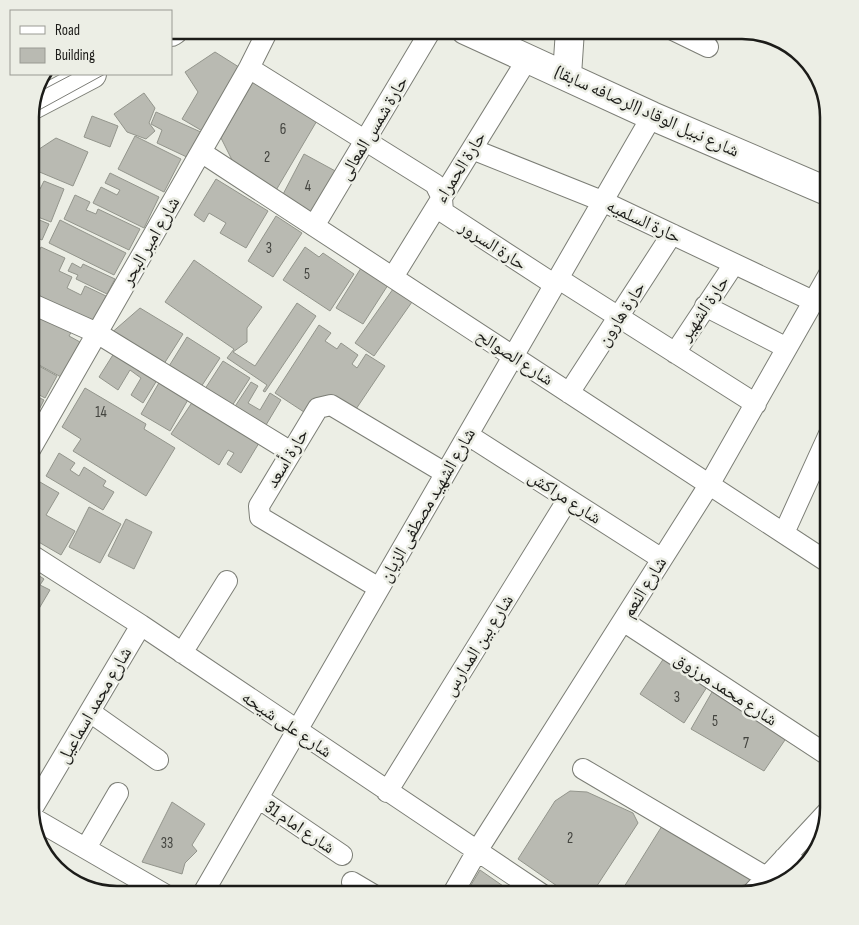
<svg xmlns="http://www.w3.org/2000/svg" width="859" height="925" viewBox="0 0 859 925" font-family="'Sofia Sans Condensed','Noto Naskh Arabic',sans-serif">
<rect width="100%" height="100%" fill="#eceee5"/>
<path fill="#b9bab2" stroke="#93958c" d="M215 52 242 69 204 132 182 119 198 92 185 72Z
M253 82 318 119 275 192 237 170 221 138Z
M144 93 155 108 149 123 155 131 146 139 127 132 114 114Z
M156 112 203 133 191 159 157 143 162 130 151 124Z
M92 116 118 126 110 147 84 137Z
M135 136 181 159 164 192 118 169Z
M56 138 88 152 73 186 30 168V155Z
M304 154 339 173 315 218 280 200Z
M110 173 159 197 144 228 93 203 101 187 117 195 120 190 105 183Z
M30 178 36 181 34 187 40 189 44 181 64 189 51 222 30 214Z
M216 179 268 211 246 248 220 233 226 223 209 213 204 222 194 215Z
M75 195 90 202 86 210 96 214 98 209 140 229 129 250 64 219Z
M30 216 49 224 42 240 30 235Z
M276 216 302 233 273 277 248 261Z
M60 220 126 253 114 275 49 243Z
M41 247 65 258 59 271 72 277 67 288 81 295 85 286 106 296 92 326 30 297V269Z
M305 247 319 257 323 253 354 274 330 311 283 280Z
M194 260 262 307 247 328V342L233 352 255 366 297 303 316 316 265 392 263 391 267 385 227 358 234 349 165 302Z
M72 263 81 268 83 264 115 279 107 294 76 279 78 275 68 271Z
M361 268 388 285 363 324 336 308Z
M393 289 412 302 374 356 355 343Z
M30 306 73 329 69 336 80 342 61 377 30 360Z
M140 308 183 334 162 367 109 335Z
M319 325 331 333 325 341 337 349 341 343 358 355 352 364 357 368 366 354 385 366 352 415 323 396 310 416 275 393Z
M187 337 220 358 199 390 166 371Z
M116 350 159 377 143 403 131 395 141 378 130 370 118 390 99 377Z
M30 361 57 376 45 398 30 390Z
M223 361 250 378 230 409 203 392Z
M160 381 189 398 170 431 141 414Z
M251 382 258 386 248 403 260 410 270 393 281 400 263 430 232 411Z
M85 388 146 424 144 429 175 448 146 496 73 451 81 439 62 427Z
M30 393 44 400 30 427Z
M193 401 259 443 241 473 227 464 234 453 228 450 219 465 171 434Z
M59 453 75 463 70 470 79 476 84 467 106 481 103 486 114 492 103 510 46 476Z
M33 478 59 493 46 515 75 531 61 555 30 537V483Z
M89 507 121 524 100 563 69 547Z
M126 519 152 532 134 569 108 556Z
M35 573 44 579 40 585 50 590 37 612 30 608V581Z
M664 658 707 687 684 723 640 694Z
M712 692 787 737 764 771 691 729Z
M570 791 587 792 633 813 638 823 591 895H570L518 859 555 801Z
M172 802 205 824 192 845 197 851 185 863 182 874 142 862Z
M662 826 755 877 737 895H619Z
M480 870 516 895H465Z
M790 870 798 873 795 877 780 882Z"/>
<g fill="none" stroke-linecap="round" stroke-linejoin="round">
<g stroke="#7c7e76" stroke-width="22">
<path id="street" d="M673 30 708 47
M249 68 435 184 442 198 443 212 549 281H562L756 404
M472 149 602 201 813 301
M201 152 829 563
M314 226 431 30
M393 277 528 58
M30 303 97 333 291 452
M705 306 787 348
M675 353 734 264
M569 393 672 234
M468 435 662 559
M30 450 249 68 268 30
M784 533 829 434
M30 554 141 625 543 895
M379 588 260 517 259 506 318 408 331 405 445 473
M623 621 829 756
M182 653 227 581
M90 712 158 760
M583 769 766 877
M387 792 568 499
M258 798 342 855
M31 811 141 625
M33 818 166 895
M86 848 118 793
M784 858 803 867
M352 882 374 895
M753 892 829 810
M202 895 652 116
M452 895 477 851 709 485 829 274"/>
</g>
<g stroke="#7c7e76" stroke-width="30">
<path id="secondary" d="M465 30 652 116 829 192
M171 32 174 30
M567 75 570 30
M31 106 92 74"/>
</g>
<use href="#street" stroke="#fff" stroke-width="20"/>
<use href="#secondary" stroke="#fff" stroke-width="28"/>
<path stroke="#7c7d77" stroke-width="1" d="M171 40 191 30
M35 94 73 74
M30 115 105 74"/>
</g>
<g text-anchor="middle" stroke-width="5" stroke-linejoin="round" paint-order="stroke">
<g font-size="15" fill="#43443f">
<text x="283" y="134">6</text>
<text x="267" y="162">2</text>
<text x="308" y="191">4</text>
<text x="269" y="253">3</text>
<text x="307" y="279">5</text>
<text x="101" y="417">14</text>
<text x="677" y="702">3</text>
<text x="715" y="726">5</text>
<text x="746" y="748">7</text>
<text x="570" y="843">2</text>
<text x="167" y="848">33</text>
</g>
<g font-size="18" fill="#1c1c19" stroke="#eceee5">
<text transform="translate(647 111) rotate(24)" y="6">شارع نبيل الوقاد (الرصافه سابقا)</text>
<text transform="translate(373 128) rotate(-59)" y="6">حارة شمس المعالى</text>
<text transform="translate(460 167) rotate(-58)" y="6">حارة الحمراء</text>
<text transform="translate(644 221) rotate(25)" y="6">حارة السلميه</text>
<text transform="translate(150 241) rotate(-60)" y="6">شارع امير البحر</text>
<text transform="translate(493 245) rotate(33)" y="6">حارة السرور</text>
<text transform="translate(704 308) rotate(-56)" y="6">حارة الشهير</text>
<text transform="translate(621 314) rotate(-57)" y="6">حارة هارون</text>
<text transform="translate(515 357) rotate(33)" y="6">شارع الصوالح</text>
<text transform="translate(287 458) rotate(-59)" y="6">حارة أسعد</text>
<text transform="translate(565 497) rotate(33)" y="6">شارع مراكش</text>
<text transform="translate(427 505) rotate(-60)" y="6">شارع الشهيد مصطفى الزيان</text>
<text transform="translate(644 587) rotate(-58)" y="6">شارع النعم</text>
<text transform="translate(478 645) rotate(-58)" y="6">شارع بين المدارس</text>
<text transform="translate(726 689) rotate(33)" y="6">شارع محمد مرزوق</text>
<text transform="translate(94 705) rotate(-60)" y="6">شارع محمد اسماعيل</text>
<text transform="translate(287 724) rotate(34)" y="6">شارع على شيحه</text>
<text transform="translate(300 827) rotate(34)" y="6">شارع امام 31</text>
</g>
</g>
<path d="M0 0H859V925H0ZM117 39H742A78 78 0 0 1 820 117V808A78 78 0 0 1 742 886H117A78 78 0 0 1 39 808V117A78 78 0 0 1 117 39Z" fill="#eceee5" fill-rule="evenodd"/>
<path fill="none" stroke="#1c1c19" stroke-width="2.5" d="M117 39H742A78 78 0 0 1 820 117V808A78 78 0 0 1 742 886H117A78 78 0 0 1 39 808V117A78 78 0 0 1 117 39Z"/>
<rect x="10" y="10" width="162" height="65" fill="#eceee5" stroke="#999a93"/>
<rect x="20" y="26" width="25" height="8" fill="#ffffff" stroke="#999a93"/>
<text x="55" y="35" font-size="15" fill="#1c1c19">Road</text>
<rect x="20" y="48" width="25" height="15" fill="#b9bab2" stroke="#999a93"/>
<text x="55" y="60" font-size="15" fill="#1c1c19">Building</text>
</svg>
